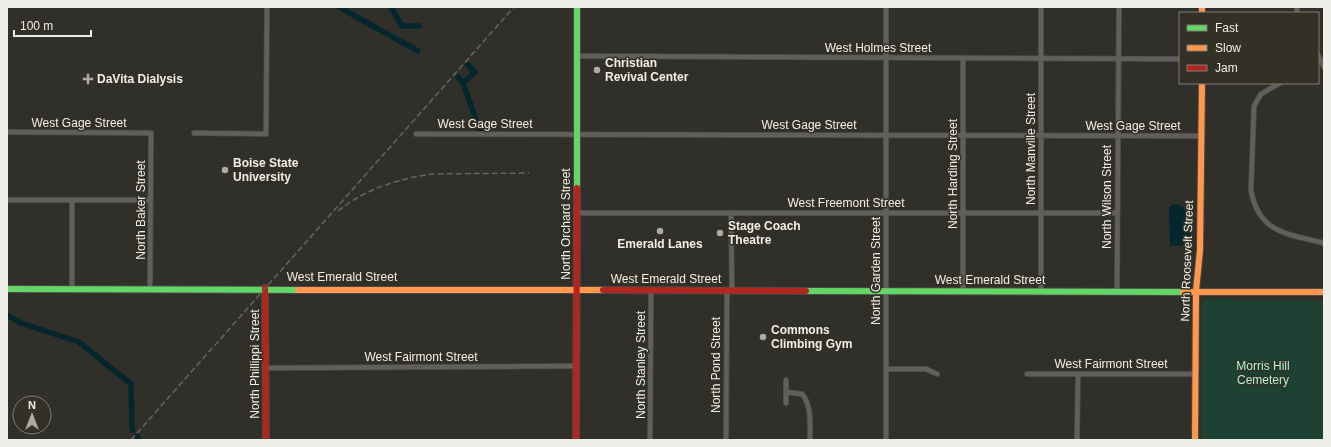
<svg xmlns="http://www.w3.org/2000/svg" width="1331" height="447" viewBox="0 0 1331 447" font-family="Arial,sans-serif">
<rect width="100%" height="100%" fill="#302f29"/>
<path fill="#1d4132" d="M1207 299 1324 301V440H1201V306L1203 301Z"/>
<path fill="#04272e" d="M1174 204 1183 206 1190 224 1189 245 1170 246 1169 207Z"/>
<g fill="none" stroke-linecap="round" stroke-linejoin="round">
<path stroke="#04272e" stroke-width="5.5" d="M339 7 418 51
M391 7 402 26H419
M458 77 463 83 480 131
M463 83 475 72 468 65
M7 315 21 323 79 342 131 384 132 427 133 430
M137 436 139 440"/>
<g stroke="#4b4a46" stroke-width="6">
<path id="street" d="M1297 7V13
M1318 55 1324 67
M577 56 1180 59
M1280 83 1261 94 1254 106 1251 190C1258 233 1288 234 1324 243
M7 132 151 133 150 288
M194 133 266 134 267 7
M416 134 1201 136
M7 200H151
M576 213H1116
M731 213 732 290
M72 288V200
M963 290V58
M1041 291V7
M1117 291 1119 7
M266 368 576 366
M886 369H926L937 374
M1027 374H1195
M786 380V403
M786 392 802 394C812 405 810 426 810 440
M650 440 651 290
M726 440 727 290
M886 440V7
M1077 440 1078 374"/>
</g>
<g stroke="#4b4a46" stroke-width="8">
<path id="fast" d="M577 188V7
M7 289 298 290
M806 291 1183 292"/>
</g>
<g stroke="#4b4a46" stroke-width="8">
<path id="slow" d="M1202 7V13
M298 290H603
M1183 292H1324
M1195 440 1196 291 1200 250 1202 83"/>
</g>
<g stroke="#4b4a46" stroke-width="8">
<path id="jam" d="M265 288 266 440
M603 290 806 291
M576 440 577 188"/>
</g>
<use href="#street" stroke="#605f5c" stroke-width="4.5"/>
<use href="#fast" stroke="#63d668" stroke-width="6"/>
<use href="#slow" stroke="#ff974d" stroke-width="6"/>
<use href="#jam" stroke="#b3261e" stroke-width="6"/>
<path stroke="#666560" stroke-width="1.5" stroke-dasharray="6 3" stroke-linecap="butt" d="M338 211C365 189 398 179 432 174L529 173
M131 440 514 7"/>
</g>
<g fill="#adaba5" stroke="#333026" stroke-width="1.5">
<circle cx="597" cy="70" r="4"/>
<path d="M86 73h4v4h4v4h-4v4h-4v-4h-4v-4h4z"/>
<circle cx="225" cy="170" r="4"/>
<circle cx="660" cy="231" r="4"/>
<circle cx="720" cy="233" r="4"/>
<circle cx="763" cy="337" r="4"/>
</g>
<g text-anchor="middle" stroke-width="3" stroke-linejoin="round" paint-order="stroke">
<g font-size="12" fill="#f0eee8" stroke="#333026">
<text x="878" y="52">West Holmes Street</text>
<text x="79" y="127">West Gage Street</text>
<text x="485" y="128">West Gage Street</text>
<text x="809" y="129">West Gage Street</text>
<text x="1133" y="130">West Gage Street</text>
<text transform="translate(1031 149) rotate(-90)" y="4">North Manville Street</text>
<text transform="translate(953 174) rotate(-90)" y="4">North Harding Street</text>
<text transform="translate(1107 197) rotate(-90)" y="4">North Wilson Street</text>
<text x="846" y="207">West Freemont Street</text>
<text transform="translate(141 210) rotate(-90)" y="4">North Baker Street</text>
<text transform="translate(566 224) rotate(-90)" y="4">North Orchard Street</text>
<text transform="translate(1187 261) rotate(-88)" y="4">North Roosevelt Street</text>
<text transform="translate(876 271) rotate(-90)" y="4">North Garden Street</text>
<text x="342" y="281">West Emerald Street</text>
<text x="666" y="283">West Emerald Street</text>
<text x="990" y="284">West Emerald Street</text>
<text x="421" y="361">West Fairmont Street</text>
<text transform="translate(255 364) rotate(-90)" y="4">North Phillippi Street</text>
<text x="1111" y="368">West Fairmont Street</text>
<text transform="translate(641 365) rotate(-90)" y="4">North Stanley Street</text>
<text transform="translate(716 365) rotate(-90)" y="4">North Pond Street</text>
</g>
<g font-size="12" font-weight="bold" fill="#f0eee8" stroke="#333026" text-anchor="start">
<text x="605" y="67">Christian<tspan x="605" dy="14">Revival Center</tspan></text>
<text x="97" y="83">DaVita Dialysis</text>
<text x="233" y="167">Boise State<tspan x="233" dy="14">University</tspan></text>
<text x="728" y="230">Stage Coach<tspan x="728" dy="14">Theatre</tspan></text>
<text x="660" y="248" text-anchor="middle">Emerald Lanes</text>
<text x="771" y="334">Commons<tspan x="771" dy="14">Climbing Gym</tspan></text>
</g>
<g font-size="12" fill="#aaf5d2" stroke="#333026">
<text x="1263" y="370">Morris Hill<tspan x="1263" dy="14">Cemetery</tspan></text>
</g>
</g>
<rect width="1331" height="447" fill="none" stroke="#f0eee8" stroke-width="16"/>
<rect x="1179" y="12" width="140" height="72" fill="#333026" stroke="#7f7c74"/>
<rect x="1187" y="25" width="20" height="6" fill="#63d668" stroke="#7f7c74"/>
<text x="1215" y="32" font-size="12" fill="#f0eee8">Fast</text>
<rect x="1187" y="45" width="20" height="6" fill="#ff974d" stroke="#7f7c74"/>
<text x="1215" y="52" font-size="12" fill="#f0eee8">Slow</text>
<rect x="1187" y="65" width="20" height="6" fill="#b3261e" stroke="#7f7c74"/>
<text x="1215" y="72" font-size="12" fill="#f0eee8">Jam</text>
<g transform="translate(32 415)"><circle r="19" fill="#333026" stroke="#7f7c74"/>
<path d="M0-3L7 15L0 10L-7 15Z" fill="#adaba5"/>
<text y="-6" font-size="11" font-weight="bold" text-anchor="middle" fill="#f0eee8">N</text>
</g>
<path d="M14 30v6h77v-6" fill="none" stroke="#f0eee8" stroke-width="2"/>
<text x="20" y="30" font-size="12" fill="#f0eee8" stroke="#333026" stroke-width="3" paint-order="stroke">100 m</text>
</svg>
